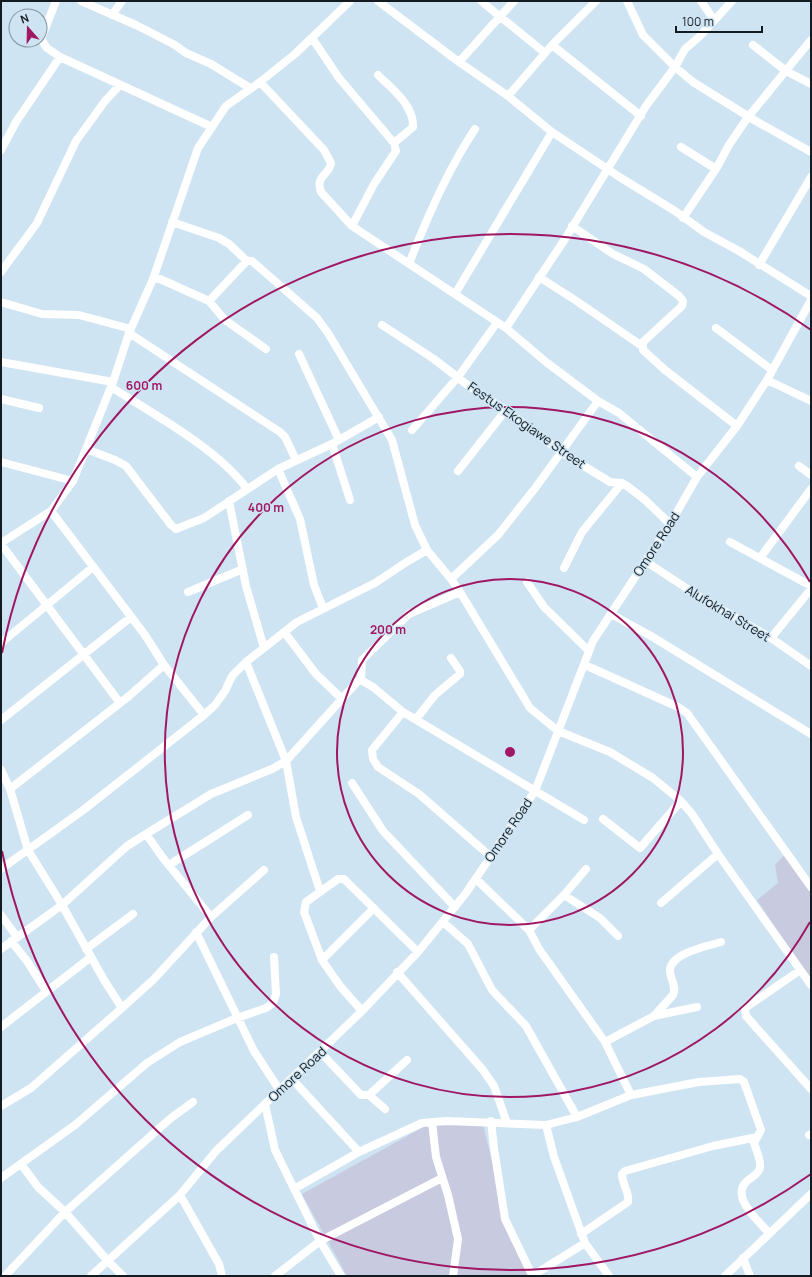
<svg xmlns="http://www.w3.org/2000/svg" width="812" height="1277" viewBox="0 0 812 1277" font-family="Manrope,sans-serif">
<rect width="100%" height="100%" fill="#cee4f2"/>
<path fill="#c8cae0" d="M786 853 811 888V980L757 900 778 883 775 865Z
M429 1124 483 1125 506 1218 532 1276H347L302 1194Z"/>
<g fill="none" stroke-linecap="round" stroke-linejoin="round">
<path stroke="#fff" stroke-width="8" d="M56 1 41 39 47 48 60 57 212 127
M81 1 136 25 175 45 186 53 211 64 250 88
M378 1 459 62 508 96 552 132 621 178 675 211 704 232 739 251 811 296
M481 1 545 53
M627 1 643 35 675 67 693 82 754 120 811 152
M701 1 714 20
M112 15 122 1
M312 38 339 78 394 143 396 151 374 184 352 226
M552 45 641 116
M753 45 786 71 811 84
M459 62 514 1
M378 75C392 89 414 105 413 127L394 143
M260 82 324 150 331 163C329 176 315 175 321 192L352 226 506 328 546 362 598 401 619 413 697 477
M508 96 552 45 596 1
M681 147 716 169
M1 150 16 122 60 57
M683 218 716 169 729 145 748 117 811 40
M172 222 219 238 229 244 247 261
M572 226 613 254 644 269 679 296 683 301 682 306 643 342V350L665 370 737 426
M409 264C427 217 447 171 475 129
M759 265 811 177
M1 272 37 223 76 141 105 101 119 86
M539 277 575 300 642 346
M153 279H160L209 301 225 320 266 349
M455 294 552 132
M209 301 243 265 247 261H252L317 318 328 333 392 440 415 525 427 550 451 579 460 592 530 708 558 731 610 752 653 778 681 801 692 814 718 854 811 985
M1 302 42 314 79 315 131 329
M382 325 434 359 470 387 506 410 561 452 610 482 622 483 627 486 644 499 670 524
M506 328 565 239 646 106 675 67 685 49 699 37 732 1
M716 328 772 370
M129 333 280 432 285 437 296 460
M299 354 339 440
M1 362 113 382
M767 380 811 401
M111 387C153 414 218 449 247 489
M1 399 39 408
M412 430 458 377 496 324
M332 444 350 500
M86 449 115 460 126 466 171 525 176 529 204 518 278 469 332 444 379 417
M1 462 73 481
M799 466 811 475
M278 469 300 519 314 585 323 608
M458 471 506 410
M229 501 246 586 264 648
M51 511 145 635 164 665 204 715
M730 542 811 586
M1 543 51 511 73 481 113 382 129 333 153 279 198 148 226 106 260 82 295 54 350 1
M1 544 120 703
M760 558 811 489
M645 561 700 597 771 638 811 666
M564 568 582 532 622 483
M451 579 498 535 536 487 598 401
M527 582 544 607 589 651
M188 592 243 569
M611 614 651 636 811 734
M285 633 316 674 342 699
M771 638 811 589
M1 643 93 567
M246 662 286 761 296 817 320 891
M585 665 678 707 687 713 811 887
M361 680 362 660 409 614 460 592
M403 712 372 750 373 759 378 767 419 794 490 856
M416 719 435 695 460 674V671L451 658
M1 720 131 617
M1 770 10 789 28 850 62 905 104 980 122 1008
M352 783 383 831 455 907
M10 789 129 696 164 665
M603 819 640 848 681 801
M146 834 163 858 211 917
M169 865 248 815
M1 869 82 811 204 715 215 705 225 691 232 676 246 662 297 622 375 583 405 563 427 550
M476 879 529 930 539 949 605 1042 631 1095
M564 895 600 918 618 936
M661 903 718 854
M1 915 17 937
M443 922 468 944 492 990 526 1026 577 1117
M529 930 564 895 586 869
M196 932 254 1051 280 1091
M11 941 27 961 46 991
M1 949 62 905 127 846 146 834 211 794 272 769 286 761 358 681 361 680 373 687 403 712 584 820
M86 949 133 914
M322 960 374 908
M799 971 745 1008 746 1016 811 1089
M397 972 483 1070 494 1086 507 1123
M362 1011 340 986 322 960 304 912 306 902 338 879H344L418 952
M654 1016 697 1007
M1 1027 91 957
M605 1042 654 1016 673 995C677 987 670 979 670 970 671 953 708 946 721 942
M321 1053 361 1095H369L407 1060
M292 1079 359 1152
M369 1095 385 1109
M265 1104 275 1150 320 1241 341 1276
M1 1106 31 1088 122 1008 153 980 211 917 264 870
M491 1121 494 1148 505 1219 532 1275
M432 1122 436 1157 448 1195 458 1239 453 1276
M546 1125 554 1157 585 1243 609 1276
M809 1135 811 1134
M21 1164 38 1187 65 1212 107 1260 123 1276
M1 1178 75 1125 147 1063 180 1042 237 1018 266 1008 273 1003 276 994 274 957
M294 1189 359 1152 422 1123 446 1121 546 1125 577 1117 631 1095 699 1082 740 1079 744 1082 761 1130 754 1143C756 1150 761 1160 760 1167 760 1172 754 1176 751 1178 726 1194 757 1219 769 1233
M180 1195 219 1264 222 1276
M581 1234 628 1202C630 1193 622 1184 622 1174L625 1171 713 1146 757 1137
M743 1258 750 1276
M5 1276 65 1212 171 1118 193 1102
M91 1276 180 1195 216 1151 362 1011 418 952 466 893 535 791 593 641 670 524 697 477 737 426 767 380 811 300
M275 1276 320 1241 442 1178
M532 1276 585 1243
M725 1276 811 1194"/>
</g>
<g fill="none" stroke="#a01763" stroke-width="2">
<circle cx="510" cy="752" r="173"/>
<path d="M810 922A345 345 0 1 1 810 582"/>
<path d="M811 1174A518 518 0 0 1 2 851M2 653A518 518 0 0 1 811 330"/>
</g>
<g text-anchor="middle" stroke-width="3" stroke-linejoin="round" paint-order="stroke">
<g font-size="13" fill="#131b20" stroke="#cee4f2">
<text transform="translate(527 425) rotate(35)" y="5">Festus Ekogiawe Street</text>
<text transform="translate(656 544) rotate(-57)" y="5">Omore Road</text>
<text transform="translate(728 613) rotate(31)" y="5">Alufokhai Street</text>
<text transform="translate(508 830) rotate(-56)" y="5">Omore Road</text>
<text transform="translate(297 1074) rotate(-43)" y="5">Omore Road</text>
</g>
</g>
<circle cx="510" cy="752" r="6" fill="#a01763" stroke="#cee4f2" stroke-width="2"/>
<g font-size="12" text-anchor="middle" font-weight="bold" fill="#a01763" stroke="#cee4f2" stroke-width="3" stroke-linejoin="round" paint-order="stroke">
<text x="144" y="390">600 m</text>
<text x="266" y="512">400 m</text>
<text x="388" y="634">200 m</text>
</g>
<rect width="812" height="1277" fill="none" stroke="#131b20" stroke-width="4"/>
<g transform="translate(28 28) rotate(340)"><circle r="19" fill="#cee4f2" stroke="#83949e"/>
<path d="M0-3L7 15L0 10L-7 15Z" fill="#a01763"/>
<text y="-6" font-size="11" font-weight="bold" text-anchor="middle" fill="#131b20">N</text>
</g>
<path d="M676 26v6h86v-6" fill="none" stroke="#131b20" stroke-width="2"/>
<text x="682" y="26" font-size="12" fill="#131b20" stroke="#cee4f2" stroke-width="3" paint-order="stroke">100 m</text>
</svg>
